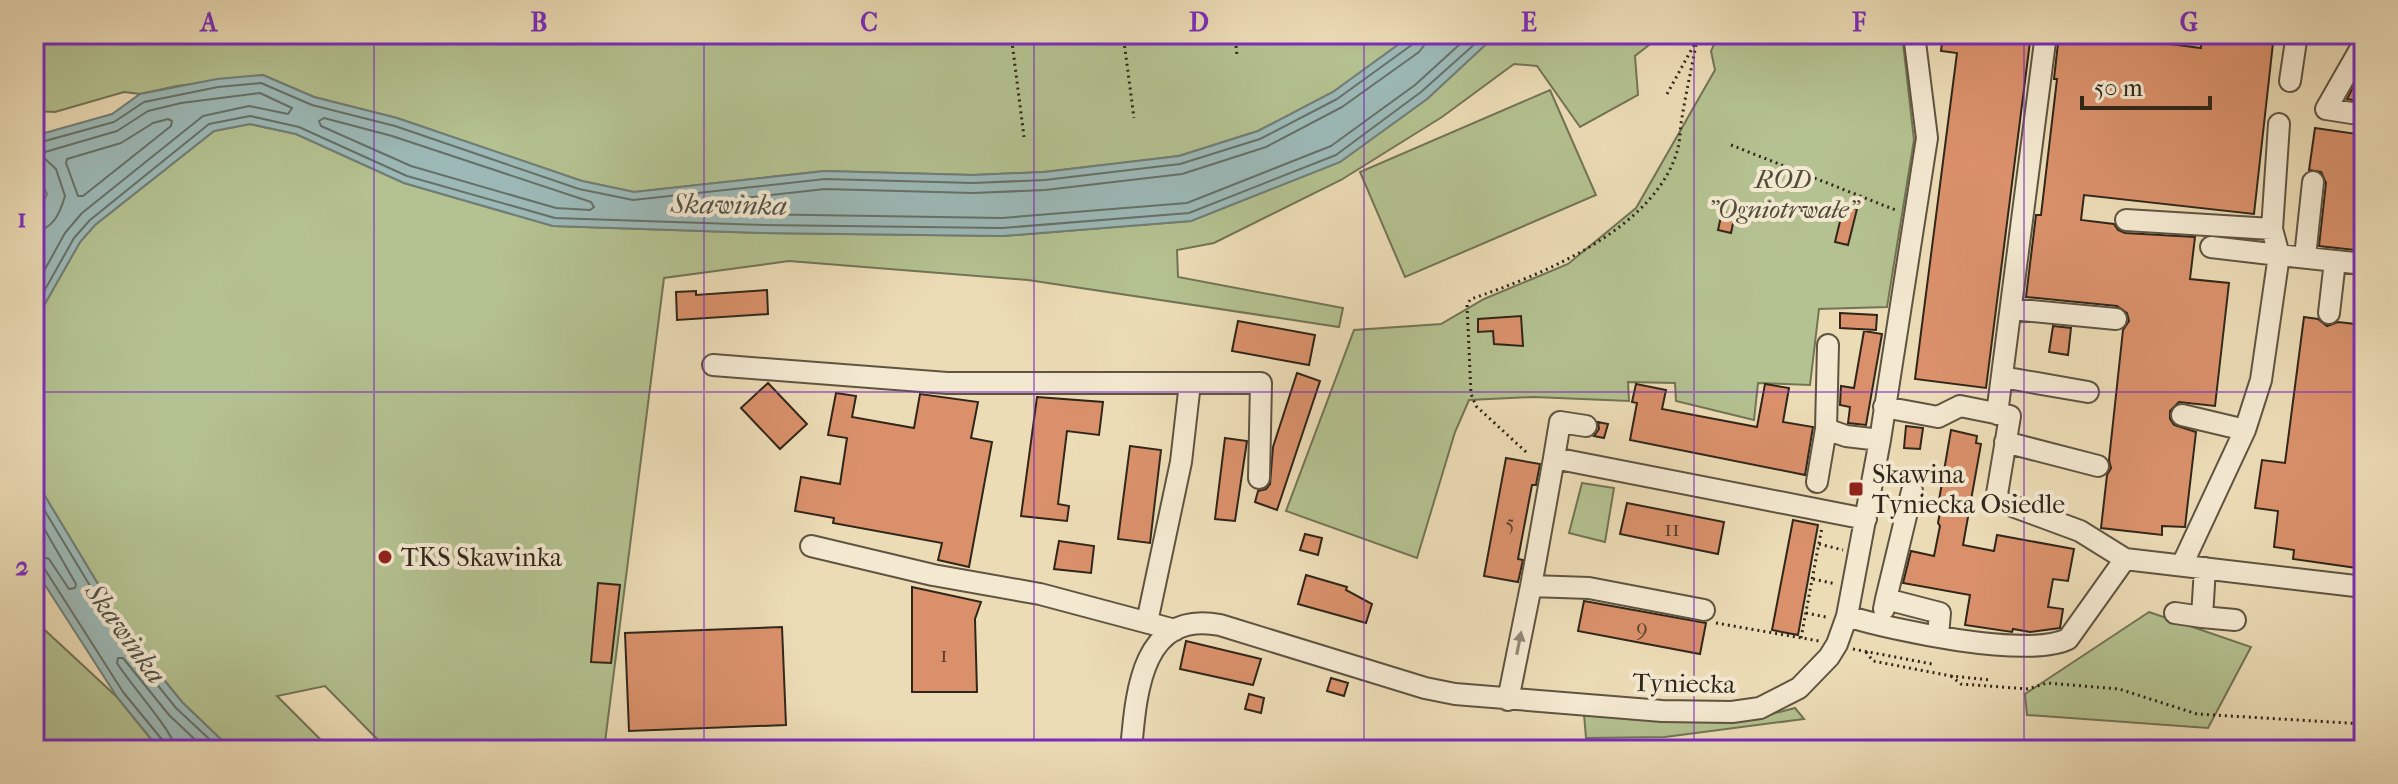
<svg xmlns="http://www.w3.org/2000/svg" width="2398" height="784" viewBox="0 0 2398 784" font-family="'IM FELL French Canon',serif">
<rect width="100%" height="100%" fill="#ecdcb6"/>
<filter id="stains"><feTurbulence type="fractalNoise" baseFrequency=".0025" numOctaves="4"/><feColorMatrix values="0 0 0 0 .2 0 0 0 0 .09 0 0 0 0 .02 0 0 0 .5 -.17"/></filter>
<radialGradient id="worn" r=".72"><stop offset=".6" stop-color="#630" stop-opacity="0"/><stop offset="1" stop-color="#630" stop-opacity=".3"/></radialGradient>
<path fill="#b4c190" stroke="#727455" stroke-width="2" d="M34 34H1413L1333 92 1258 131 1179 156 1044 172 973 175 824 171 634 192 582 181 397 118 314 97 263 75 177 86 140 94 124 92 55 112 34 111Z
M1497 34H1663L1635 56 1638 95 1580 127 1537 66 1514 64 1442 117 1341 180 1214 243 1177 250 1178 277 1343 308 1339 327 1028 280 789 261 664 278 604 750H400L385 747 325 686 277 696 331 750H232L182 702 133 642 34 478V323L80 242 95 225 214 131 250 124 296 134 404 183 553 226 762 233 1003 236 1191 221 1339 162 1427 99Z
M1719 34H1902L1914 140 1887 307 1819 309 1810 385 1758 383 1754 420 1676 401 1675 383 1628 382 1629 401 1534 397 1469 400 1455 432 1417 558 1286 511 1354 330 1441 324 1484 299 1568 264 1636 208 1715 70 1711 51Z
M1550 90 1596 195 1405 277 1360 172Z
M1582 483 1614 488 1605 542 1569 533Z
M2149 612 2251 647 2208 728 2027 715 2025 694Z
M34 620 117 697 160 750H55L34 739Z
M1795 708 1804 719 1665 737 1586 738 1584 714 1699 722 1752 719Z"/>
<path fill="#9cb9b7" stroke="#717e78" stroke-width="2" d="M1413 34H1497L1427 99 1340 162 1191 221 1003 236 762 233 553 226 404 183 296 134 250 124 214 131 95 225 80 242 34 323V220L47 194 39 177 34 174V136L112 114 140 94 217 79 263 75 314 97 397 118 582 181 634 192 825 171 973 175 1044 172 1179 156 1258 131 1333 92Z
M34 478 133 642 182 702 232 750H160L117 697 34 568Z"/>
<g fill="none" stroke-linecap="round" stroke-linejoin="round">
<path stroke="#667068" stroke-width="2" d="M1426 34 1425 44 1419 52 1342 107 1266 147 1182 174 1045 190 973 193 825 189 680 205 677 210 681 213 1002 218 1187 203 1331 146 1415 85 1471 34
M324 118 392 136 591 202 594 207 590 210 556 208 411 166 321 126 319 121Z
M168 119 172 121 171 126 83 196H78L66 163 67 159 121 143 153 123Z
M34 144 114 122 144 102 218 87 261 83 312 105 395 126 579 189 633 200 825 179 973 183 1045 180 1180 164 1260 139 1337 99 1413 44 1416 34
M34 231C53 230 60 213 65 196L56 169 43 157 45 152 117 131 148 111 181 103 260 93 292 108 288 114 249 106 203 116 82 213 65 233 34 289
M34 309 74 238 90 220 209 124 250 116 299 127 407 176 555 218 763 225 1002 228 1189 213 1336 155 1421 92 1486 34
M34 493 127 647 176 708 221 750
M34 511 76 584 75 588 69 589 49 559 34 554
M34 564 44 568 123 692 164 742 165 750
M176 750C174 732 129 683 117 663L118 658H123L169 715 206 750"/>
</g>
<path fill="#da916b" stroke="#30261a" stroke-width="2" d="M1943 34H2031L1986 388 1915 379 1957 53 1941 51Z
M2059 34H2133L2132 39 2201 48 2202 34H2274L2254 214 2084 195 2081 220 2114 224 2118 230 2125 233 2195 237 2190 279 2229 283 2215 406 2179 402 2170 411V419L2174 425 2196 432 2185 527 2162 526V535L2101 528 2107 475 2111 468 2109 460 2123 330 2129 321 2127 313 2117 306 2026 297 2036 215H2041L2057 79H2054Z
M2356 82 2364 83V102L2347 99Z
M2315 128 2364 135V251L2319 246 2326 183 2321 172 2309 170Z
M1844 205 1857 209 1848 245 1835 242Z
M1722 212 1735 214 1731 233 1718 230Z
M767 290 768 314 677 320 676 292 696 291V295Z
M1840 313 1877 315 1876 330 1840 328Z
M1521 316 1523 346 1494 344 1493 331 1478 332V319Z
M2304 317 2318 319 2327 326 2338 322 2364 325V569L2293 559 2294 550 2274 547 2278 511 2255 508 2262 460 2285 463Z
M1238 321 1315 335 1309 365 1232 351Z
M2053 326 2071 328 2068 355 2049 352Z
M1864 331 1882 334 1866 425 1848 423 1850 407 1840 405 1841 386 1854 388Z
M1297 373 1320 381 1277 510 1255 502 1258 491 1266 489 1270 484 1273 447Z
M768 383 807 424 780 449 741 408Z
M1636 384 1666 390 1662 409 1757 427 1765 384 1789 388 1783 422 1813 427 1805 475 1630 440 1637 403 1632 402Z
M836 393 856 396 852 417 914 428 920 394 978 402 971 438 992 442 969 567 938 560 942 543 833 523 834 518 795 511 801 477 840 484 847 438 828 435Z
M1037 397 1103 402 1099 435 1067 431 1058 504 1069 506 1067 521 1021 516Z
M1598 422 1608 424 1604 438 1594 436 1599 429Z
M1906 426 1923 428 1920 449 1904 448Z
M1951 430 1977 436 1976 443 1981 444 1963 545 1994 551 1997 535 2074 549 2068 581 2053 579 2048 607 2063 609 2060 628 2030 632 2013 629 2012 632 1965 625 1970 595 1903 583 1911 551 1934 556 1940 526 1938 523 1942 501 1939 500Z
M1225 438 1247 441 1235 521 1215 519Z
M1130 446 1161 450 1150 543 1118 539Z
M1506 458 1540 464 1536 485H1532L1518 559 1523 560 1518 582 1484 576Z
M1627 503 1724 522 1718 554 1620 534Z
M1793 520 1818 525 1798 635 1772 630Z
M1305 534 1322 538 1318 555 1300 550Z
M1059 541 1094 546 1091 573 1054 569Z
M1306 575 1347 587 1346 590 1372 604 1366 623 1298 604Z
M598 583 620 585 611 663 591 662Z
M912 587 981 602 975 619 977 692H912Z
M1584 601 1706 623 1700 654 1578 631Z
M782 627 786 725 629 731 625 633Z
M1186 641 1261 659 1253 685 1180 669Z
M1331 678 1348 683 1344 696 1327 691Z
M1249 694 1264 698 1261 713 1245 709Z"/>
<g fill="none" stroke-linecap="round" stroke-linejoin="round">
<g stroke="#5f5441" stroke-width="24">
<path id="minor" d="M2362 46 2326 109 2364 115
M2290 81 2297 34
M2126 220 2272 229 2279 255 2211 247
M2272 229 2279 124
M2305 257 2313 182
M2011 309 2116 319
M2329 313 2335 261
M1828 345 1826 429 1846 436 1880 440
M713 365 947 383H1261L1259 478
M2002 377 2088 392
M1884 407 1938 417 1960 406 2010 416 1996 500 2080 531 2125 559 2364 587
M1997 414 2046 34
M2182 415 2245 430
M2005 442 2098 466
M1554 458 1560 422 1586 426
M1817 482 1826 429
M811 546 933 575 1040 594 1175 630
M2182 565 2245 430 2261 380 2279 255 2364 264
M1886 599 1912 491
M1884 609 1886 599 1940 613 1938 635
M1704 610 1589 588 1531 586 1554 458 1866 519
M2175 613 2202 617 2205 568
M1847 616C1891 630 2028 659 2068 639L2125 559
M2202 617 2235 620
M1147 622 1181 462 1190 383
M1508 700 1531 586
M1131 750C1136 694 1141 610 1220 625L1425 688 1455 694 1662 711 1732 712 1760 708 1799 688 1829 657 1837 644 1847 616 1880 440 1927 138 1914 34"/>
</g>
<path stroke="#30261a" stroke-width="3" stroke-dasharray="2 4" stroke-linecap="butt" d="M1011 34 1024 137
M1123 34 1134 118
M1235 34 1237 56
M1667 94 1700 34
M1731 145 1898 211
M1526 452 1476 406 1471 394 1467 304 1471 299C1541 275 1657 229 1678 148 1680 140 1680 132 1681 124 1685 97 1691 71 1696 45
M1819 544 1843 550
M1813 579 1836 584
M1806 613 1826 617
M1716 623 1819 641
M1801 638 1822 527
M1853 649 1932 664
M1866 652 1873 661 1951 676 1991 680
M1951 676 1961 684 2028 689 2047 683 2119 689 2197 714 2364 724"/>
<use href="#minor" stroke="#f3e8d0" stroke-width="20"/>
<path stroke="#30261a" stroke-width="5" stroke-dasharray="14 14" stroke-linecap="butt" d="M884 750C974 736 1063 744 1154 750"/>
</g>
<defs><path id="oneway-solid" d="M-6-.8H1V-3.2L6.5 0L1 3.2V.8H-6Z" transform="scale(2)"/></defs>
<use fill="#928775" href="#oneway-solid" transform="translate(1519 643) rotate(-79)"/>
<path fill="none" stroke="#7b2cbf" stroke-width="2" stroke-opacity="0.55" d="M374 34V750M704 34V750M1034 34V750M1364 34V750M1694 34V750M2024 34V750M34 392H2364"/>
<g fill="#8f2418" stroke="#f3e8d0" stroke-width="3">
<rect x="1848" y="481" width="16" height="16" rx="4"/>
<circle cx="385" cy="557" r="8"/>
</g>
<g text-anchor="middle" stroke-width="8" stroke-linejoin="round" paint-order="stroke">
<g font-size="22" fill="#5a412e">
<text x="1510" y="530">5</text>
<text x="1672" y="536">11</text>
<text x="1642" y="635">9</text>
<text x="944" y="662">1</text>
</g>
<g font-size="26" font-style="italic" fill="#514d38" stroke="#f3e8d0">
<text x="1783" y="188">ROD<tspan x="1783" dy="30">"Ogniotrwałe"</tspan></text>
</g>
<g font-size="26" fill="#30261a" stroke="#f3e8d0" text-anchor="start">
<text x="1872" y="483">Skawina<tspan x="1872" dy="30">Tyniecka Osiedle</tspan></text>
<text x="401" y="566">TKS Skawinka</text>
</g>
<g font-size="26" fill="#30261a" stroke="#f3e8d0">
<text transform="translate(1684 683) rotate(1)" y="9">Tyniecka</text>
</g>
<g font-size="28" font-style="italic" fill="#505249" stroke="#f3e8d0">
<text transform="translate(729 204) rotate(1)" y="10">Skawinka</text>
<text transform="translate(126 633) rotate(54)" y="10">Skawinka</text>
</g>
</g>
<rect width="2398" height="784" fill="none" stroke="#ecdcb6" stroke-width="88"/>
<path d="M2082 96v12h128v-12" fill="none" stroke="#30261a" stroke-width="4"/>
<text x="2094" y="96" font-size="24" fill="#30261a" stroke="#f3e8d0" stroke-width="6" paint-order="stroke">50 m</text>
<rect x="44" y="44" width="2310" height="696" fill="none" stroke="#7b2cbf" stroke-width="3"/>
<g font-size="26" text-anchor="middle" font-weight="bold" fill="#7b2cbf">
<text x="209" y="31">A</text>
<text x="539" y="31">B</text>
<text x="869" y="31">C</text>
<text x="1199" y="31">D</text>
<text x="1529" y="31">E</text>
<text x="1859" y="31">F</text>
<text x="2189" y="31">G</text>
<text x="22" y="227">1</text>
<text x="22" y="575">2</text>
</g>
<rect width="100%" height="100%" filter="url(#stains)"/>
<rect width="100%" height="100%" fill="url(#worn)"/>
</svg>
